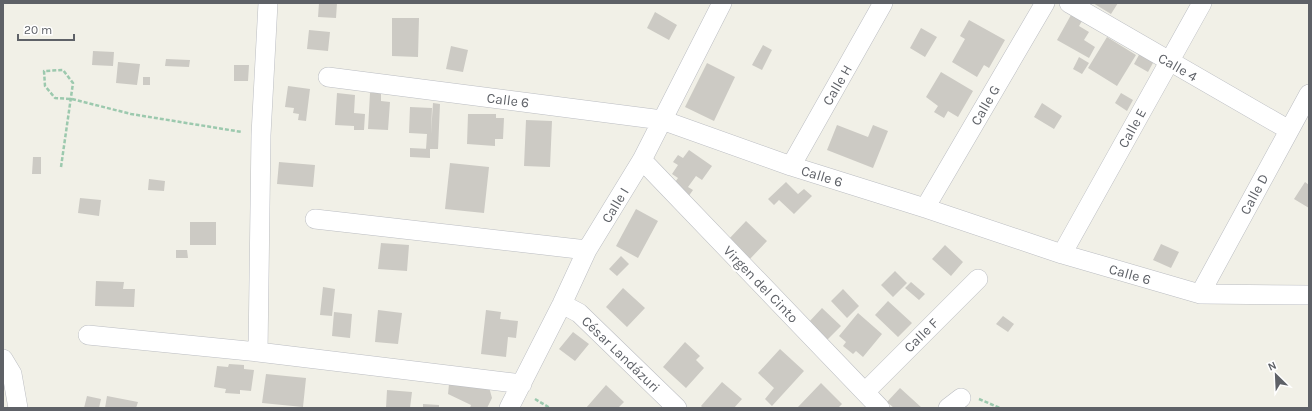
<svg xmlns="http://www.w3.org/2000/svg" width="1312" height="411" viewBox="0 0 1312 411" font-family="Karla,sans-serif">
<rect width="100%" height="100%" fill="#f1f0e7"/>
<path fill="#cccac4" d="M319 3H337L336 18 318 17Z
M1093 3H1118L1111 14Z
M655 12 677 25 669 40 647 28Z
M1071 15 1082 21 1079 26 1089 32 1084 40 1095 47 1089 58 1057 40Z
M392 18H419L418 57 392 56Z
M969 20 1005 40 989 68 984 65 977 77 952 62 965 39 960 36Z
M921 28 937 37 925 57 910 48Z
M309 30 330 32 328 51 307 49Z
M1107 37 1136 55 1117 86 1088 68Z
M763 45 772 50 762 70 752 65Z
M451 46 468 50 463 72 446 69Z
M93 51 114 52 113 66 92 65Z
M1140 53 1154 61 1148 72 1134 64Z
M1079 57 1089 63 1082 74 1073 69Z
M166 59 190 60 189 67 165 66Z
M118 62 140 64 137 85 116 83Z
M707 63 735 77 714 121 685 107Z
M234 65H249L248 81H234Z
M941 72 973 91 958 117 948 111 944 118 934 112 938 106 926 97Z
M143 77H150V85H143Z
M288 86 310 89 306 121 298 120 299 114 293 113 294 108 285 107Z
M337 93 355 95 354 113 365 114 364 130H354V126L335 125Z
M370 93H381V101L390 102 388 130 368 129Z
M1121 93 1133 100 1127 111 1115 103Z
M433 103 440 104 438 149H426L427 134 409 133 410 107 432 108 431 134Z
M1042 103 1062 116 1054 129 1034 117Z
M468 114H496V118H504L503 139H495V146L467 144Z
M526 120 552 121 550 167 524 166Z
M837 125 868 137 873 125 888 131 873 168 827 150Z
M410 148 430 149V158L410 157Z
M689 150 712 166 702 180 696 176 688 187 693 190 686 200 670 189 678 178 672 174 678 165 673 162 678 155 683 158Z
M33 157H41V174H32Z
M279 162 315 165 313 187 277 184Z
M450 163 489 167 484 213 445 209Z
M149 179 165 181 164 191 148 190Z
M786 182 798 194 804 189 812 196 794 214 779 200 774 205 768 199Z
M1305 182 1309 185V208L1294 199Z
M80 198 101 200 99 216 78 213Z
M636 209 658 221 638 258 616 246Z
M746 221 767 241 749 260 728 240Z
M190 222H216V245H190Z
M381 243 409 245 407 271 378 269Z
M1161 244 1179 252 1171 268 1153 260Z
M945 245 963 262 951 276 932 259Z
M176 250H187L188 258H176Z
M621 256 629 264 617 276 609 269Z
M895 271 907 283 893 297 881 285Z
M96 281 124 282 123 289H135L134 307 95 306Z
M911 282 925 294 919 300 905 288Z
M323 287 335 289 332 316 320 315Z
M623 288 645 308 627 327 606 307Z
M843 289 859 306 847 318 831 301Z
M888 301 912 323 898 337 875 315Z
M822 308 841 326 826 341 808 323Z
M378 310 402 313 398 344 375 342Z
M486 310 501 312 500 319 518 321 516 338 508 337 506 357 481 354Z
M334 312 352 314 350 338 332 336Z
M858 313 882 334 863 357 856 351 853 354 843 346 846 342 839 336Z
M1003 316 1014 324 1008 332 996 324Z
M573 332 589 344 575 361 559 349Z
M685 342 700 356 696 360 704 368 686 388 663 367Z
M780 349 804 371 772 406 765 399 774 388 758 373Z
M229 364 244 365V369L254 370 251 391 240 390V394L225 393 226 389 214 387 217 366 228 367Z
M266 374 306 378 303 407 262 403Z
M722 382 742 399 734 408H703L701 406Z
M821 383 842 404 838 408H800L798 407Z
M449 384 489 387 492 398 487 408H470L471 405 448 394Z
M606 385 624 402 618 408H586Z
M900 388 922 408H894L887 402Z
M387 390 412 392 410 408H386Z
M87 396 101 399 99 408H84Z
M107 396 138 402 136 408H105Z
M423 404 439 405V408H423Z"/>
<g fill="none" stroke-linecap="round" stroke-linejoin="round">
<g stroke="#bbbdc2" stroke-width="20">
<path id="minor" d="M1069 3 1289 130
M328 77 662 120 791 166 925 208 1062 254 1200 294 1309 295
M642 160 880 408
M791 166 883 3
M925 208 1045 3
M315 219 587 250
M1062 254 1202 3
M1200 294 1309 94
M562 304 579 313 677 408
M88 335 258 352 522 384
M258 352 261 135 268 3
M3 359 12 374 18 408
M865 392 978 279
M509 408 562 304 587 250 642 160 722 3
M948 408 961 398"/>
</g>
<path stroke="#9cc9ae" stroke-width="2.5" stroke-dasharray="4 2" stroke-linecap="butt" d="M61 167 73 83 63 70 44 71 45 86 55 98 72 99 131 114 242 132
M535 399 550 408
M979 399 1000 408"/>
<use href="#minor" stroke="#fff" stroke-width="19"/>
</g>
<g text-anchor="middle" stroke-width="4" stroke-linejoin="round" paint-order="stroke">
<g font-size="14" fill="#5e6167" stroke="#fff">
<text transform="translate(1178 67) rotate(30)" y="5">Calle 4</text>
<text transform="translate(837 85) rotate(-60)" y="5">Calle H</text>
<text transform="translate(508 100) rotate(7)" y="5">Calle 6</text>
<text transform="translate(985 105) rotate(-60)" y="5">Calle G</text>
<text transform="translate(1132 128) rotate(-61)" y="5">Calle E</text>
<text transform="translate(822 176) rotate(17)" y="5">Calle 6</text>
<text transform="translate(1254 194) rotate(-62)" y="5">Calle D</text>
<text transform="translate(615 205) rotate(-59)" y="5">Calle I</text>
<text transform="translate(1130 274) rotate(16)" y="5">Calle 6</text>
<text transform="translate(761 284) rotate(46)" y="5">Virgen del Cinto</text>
<text transform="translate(921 335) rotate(-45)" y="5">Calle F</text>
<text transform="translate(621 354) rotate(44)" y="5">César Landázuri</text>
</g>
</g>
<rect width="1312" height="411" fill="none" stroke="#5e6167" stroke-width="8"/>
<g transform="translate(1276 375) rotate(336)" stroke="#ffffff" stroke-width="3" paint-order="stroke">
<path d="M0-3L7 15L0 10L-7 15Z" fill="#5e6167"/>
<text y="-6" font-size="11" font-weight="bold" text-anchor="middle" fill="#5e6167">N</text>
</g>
<path d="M18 34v6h56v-6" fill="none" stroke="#5e6167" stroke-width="2"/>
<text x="24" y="34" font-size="12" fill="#5e6167" stroke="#ffffff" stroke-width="3" paint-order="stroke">20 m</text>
</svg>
